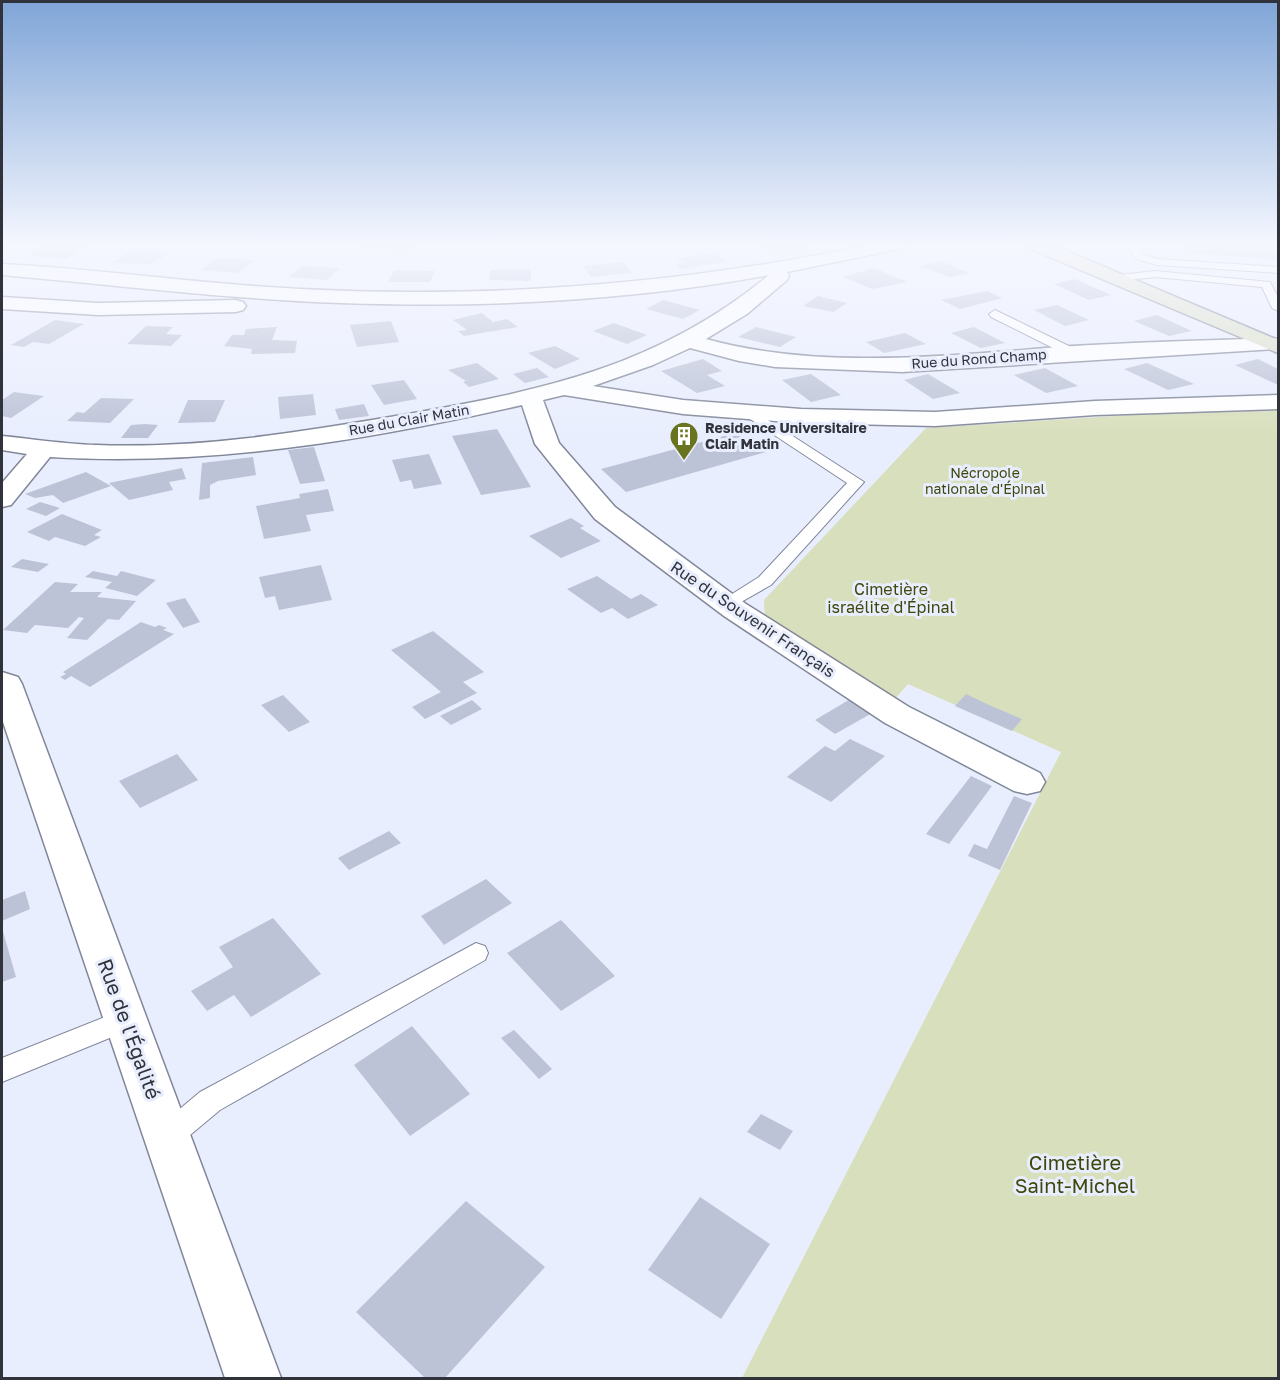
<svg xmlns="http://www.w3.org/2000/svg" width="1280" height="1380" viewBox="0 0 1280 1380" font-family="'Golos Text',sans-serif">
<rect width="100%" height="100%" fill="#e9eefe"/>
<path fill="#d8dfbc" d="M1278 408V1378H742L1061 752 908 684 893 701 765 621 764 600 926 428 1208 410Z"/>
<path fill="#bdc3d7" d="M50 244 68 245 91 244 66 259 30 256 36 252H31Z
M361 244H416L409 251 358 247Z
M770 244H801L808 248 774 254 760 246Z
M1187 244H1273L1278 260 1190 253Z
M134 249 171 252 151 264 112 263Z
M716 253 726 262 680 269 675 264 683 263 677 258Z
M217 258 255 260 238 273 200 270Z
M941 261 957 268 970 273 949 277 920 266Z
M623 262 632 273 591 277 583 266Z
M302 266 340 268 327 280 289 277Z
M874 268 908 282 872 289 843 277Z
M531 269V281L489 280 490 270Z
M394 270 435 271 430 282H388Z
M1075 279 1111 295 1089 300 1054 284Z
M987 291 1002 298 960 309 941 300Z
M818 296 847 303 833 312 803 306Z
M663 300 700 310 683 319 646 309Z
M1057 305 1089 320 1065 326 1034 310Z
M482 313 493 322 507 319 518 327 464 336 458 331 467 330 453 320Z
M1157 315 1192 331 1169 336 1134 321Z
M55 320 84 324 49 344 33 342 24 347 11 345Z
M391 321 399 342 357 347 350 325Z
M614 323 647 335 627 344 593 331Z
M146 326 173 327 166 334 182 335 171 346 127 344Z
M277 327 272 340 297 341 295 353 251 354 252 349 224 346 232 335H244L246 329Z
M756 327 796 337 780 347 738 337Z
M974 327 1005 343 981 348 951 333Z
M905 333 926 344 884 353 866 342Z
M555 346 580 359 555 369 528 353Z
M703 359 722 371 707 375 725 386 697 393 661 371Z
M1258 359 1278 369V385L1235 365Z
M477 363 499 379 469 387 463 382 466 381 448 370Z
M1147 363 1194 384 1168 390 1124 369Z
M537 368 549 377 525 383 513 374Z
M1045 368 1078 386 1046 393 1014 375Z
M811 374 841 395 811 402 782 380Z
M928 374 960 393 933 399 904 380Z
M404 380 417 399 384 405 371 385Z
M14 392 44 396 11 418 2 416V400Z
M313 394 316 415 280 419 278 397Z
M101 398 134 399 110 423 67 421 77 412 84 413Z
M188 400H225L215 422 178 423Z
M364 404 369 416 339 420 335 409Z
M131 425 145 424 158 425 148 438H121Z
M497 429 531 487 481 495 452 436Z
M739 432 766 452 626 492 601 469Z
M314 447 325 481 300 484 288 450Z
M429 454 442 484 414 489 411 480 400 482 392 460Z
M253 457 256 475 218 481 210 485V498L199 500 202 463Z
M182 468 186 479 169 482 173 490 129 500 109 483Z
M86 472 111 486 63 503 53 495 35 498 25 494Z
M328 489 334 511 306 515 311 531 264 539 256 506 300 498 299 494Z
M40 502 60 508 46 516 26 509Z
M62 514 102 530 94 535 101 537 85 546 55 537 49 541 27 532Z
M571 518 584 526 580 528 601 541 561 558 529 536Z
M22 559 49 564 38 572 11 567Z
M321 565 332 600 279 610 275 596 265 598 259 577Z
M93 571 117 576 121 571 156 580 137 596 105 588 112 582 85 577Z
M597 576 631 599 641 594 658 605 628 619 612 608 601 613 567 589Z
M55 582 78 584 70 592H102L97 597 136 601 119 620 108 619 87 640 67 638 84 618 79 617 68 628 35 625 27 633 3 630Z
M185 598 200 622 183 628 166 603Z
M141 622 155 627 159 625 167 628 163 630 174 634 90 687 71 676 65 680 60 677 66 674 63 672Z
M433 631 484 672 463 682 477 693 425 719 412 707 441 692 391 650Z
M966 694 989 705 1022 719 1012 731 955 706Z
M283 695 310 722 289 732 261 705Z
M852 698 874 712 835 734 815 720Z
M472 700 482 709 451 725 440 716Z
M850 739 885 756 831 802 787 777 825 746 835 751Z
M177 754 198 780 140 808 119 781Z
M971 776 992 786 949 844 926 834Z
M1014 796 1032 803 1000 870 968 856 974 844 987 849Z
M389 831 401 843 349 870 338 858Z
M486 879 512 903 444 945 421 916Z
M25 891 30 909 2 921V900Z
M273 918 321 974 251 1017 234 995 207 1011 191 991 233 967 219 947Z
M561 920 615 976 561 1011 507 953Z
M2 928 16 977 2 982Z
M412 1026 470 1094 410 1136 354 1065Z
M514 1030 552 1069 539 1079 501 1038Z
M761 1114 793 1131 780 1150 747 1132Z
M700 1197 770 1244 721 1319 648 1270Z
M466 1201 545 1267 445 1378H425L356 1312Z"/>
<g fill="none" stroke-linecap="round" stroke-linejoin="round">
<g stroke="#818799" stroke-width="2">
<path id="lane" d="M1128 244H1138L1142 254 1158 259 1278 267V273L1157 265 1134 258Z
M1155 271 1270 282 1278 297V311L1272 308 1262 287 1155 277 1119 281 1113 278 1119 275Z
M995 310 1075 349 1077 352 1071 356 1067 355 991 317 989 314Z
M749 408 864 482 771 585 727 610 718 605 721 601 759 577 847 483 744 415V409Z
M476 943 485 946 488 953 485 960 220 1110 177 1146 167 1150 157 1146 153 1137 157 1128 200 1092Z
M125 1009 134 1012 138 1020 134 1028 2 1082V1058Z"/>
</g>
<g stroke="#818799" stroke-width="3">
<path id="street" d="M873 244H908L899 249 787 272 789 276 787 280 747 314 706 339C820 370 942 356 1059 347 1130 342 1201 341 1272 338L1278 339V349L902 372 775 367 739 361 690 348 653 365 593 386 683 400 801 409 935 412 1095 401 1278 395V409L1095 415 935 426 801 423 683 414 564 395 543 400 559 443 615 507 746 604 909 707 1040 773 1045 782 1040 791 1027 794 1014 791 885 723 724 616 595 519 535 444 522 405C368 440 209 467 50 457L11 505 2 507V483L27 454 2 450V436C33 439 64 444 96 445 199 449 301 432 402 415 541 391 658 367 769 275 629 301 483 308 341 303 227 299 115 285 2 275V264C101 269 200 284 300 289 492 299 685 284 873 244Z
M2 297 98 303 236 300 243 302 246 306 243 310 236 312 98 315 2 309Z
M2 672 18 677 22 684 281 1378H225L2 719Z"/>
</g>
<g stroke="#818799" stroke-width="3">
<path id="secondary" d="M1025 244H1050L1278 340V353L1028 248Z"/>
</g>
<use href="#lane" fill="#fff" fill-rule="evenodd"/>
<use href="#street" fill="#fff" fill-rule="evenodd"/>
<use href="#secondary" fill="#dcdfc8" fill-rule="evenodd"/>
</g>
<linearGradient id="sky" x2="0" y2="1"><stop stop-color="#7fa5d7"/><stop offset="0.56" stop-color="#f5f7ff"/><stop offset="1" stop-color="#f5f7ff" stop-opacity="0"/></linearGradient>
<rect width="1280" height="437" fill="url(#sky)"/>
<defs>
<g id="building-pin" transform="scale(1.5)"><path d="M0 17L-7.5 6A9.5 9.5 0 1 1 7.5 6Z" fill="#69741e" stroke="#e9eefe"/><path d="M-4-6H4V6H1V3H-1V6H-4ZM-2.5-4.3h1.7v1.8h-1.7ZM.8-4.3h1.7v1.8H.8ZM-2.5-1h1.7V.8h-1.7ZM.8-1h1.7V.8H.8Z" fill="#fff"/></g>
</defs>
<g fill-rule="evenodd">
<use href="#building-pin" x="684" y="436"/>
</g>
<g text-anchor="middle" stroke-width="6" stroke-linejoin="round" paint-order="stroke">
<g font-size="14" fill="#31333b" stroke="#e9eefe">
<text transform="translate(979 359) rotate(-4)" y="5">Rue du Rond Champ</text>
<text transform="translate(409 420) rotate(-10)" y="5">Rue du Clair Matin</text>
</g>
<g font-size="14" font-weight="bold" fill="#31333b" stroke="#e9eefe" text-anchor="start">
<text x="705" y="433">Residence Universitaire<tspan x="705" dy="16">Clair Matin</tspan></text>
</g>
<g font-size="14" fill="#40470b" stroke="#e9eefe">
<text x="985" y="478">Nécropole<tspan x="985" dy="16">nationale d'Épinal</tspan></text>
</g>
<g font-size="16" fill="#40470b" stroke="#e9eefe">
<text x="891" y="595">Cimetière<tspan x="891" dy="18">israélite d'Épinal</tspan></text>
</g>
<g font-size="16" fill="#31333b" stroke="#e9eefe">
<text transform="translate(753 619) rotate(34)" y="6">Rue du Souvenir Français</text>
</g>
<g font-size="20" fill="#31333b" stroke="#e9eefe">
<text transform="translate(129 1029) rotate(70)" y="7">Rue de l'Égalité</text>
</g>
<g font-size="20" fill="#40470b" stroke="#e9eefe">
<text x="1075" y="1170">Cimetière<tspan x="1075" dy="23">Saint-Michel</tspan></text>
</g>
</g>
<rect width="1280" height="1380" fill="none" stroke="#31333b" stroke-width="6"/>
</svg>
